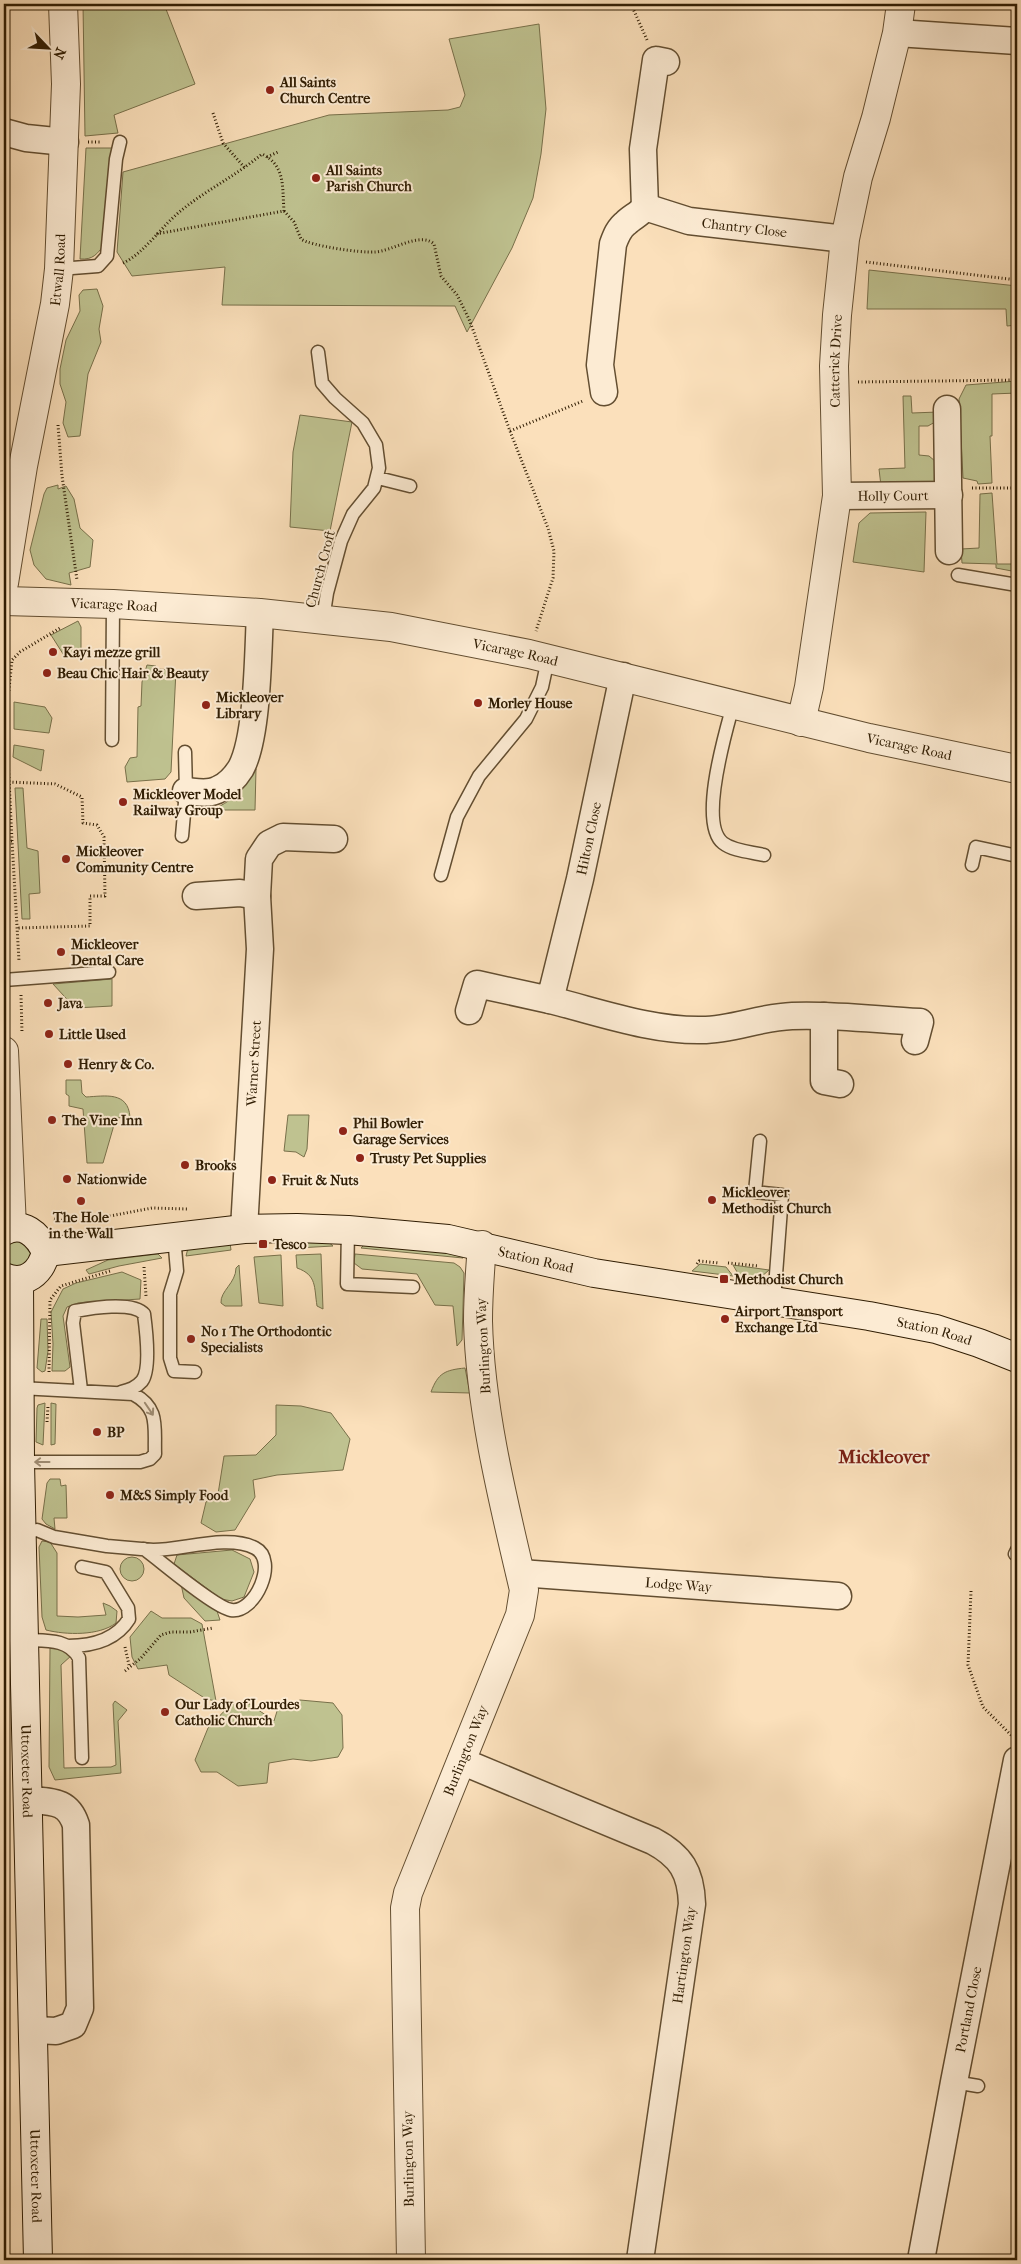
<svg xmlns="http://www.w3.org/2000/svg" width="1021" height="2264" viewBox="0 0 1021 2264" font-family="'IM FELL French Canon',serif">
<rect width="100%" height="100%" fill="#fbe0bb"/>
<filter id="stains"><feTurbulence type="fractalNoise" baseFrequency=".004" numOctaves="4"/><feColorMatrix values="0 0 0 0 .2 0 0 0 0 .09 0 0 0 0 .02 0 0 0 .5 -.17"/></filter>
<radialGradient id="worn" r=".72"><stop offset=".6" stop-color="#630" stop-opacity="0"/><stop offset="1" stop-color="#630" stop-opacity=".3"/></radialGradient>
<path fill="#bfc290" stroke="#78704a" d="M83 4H164L195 84 114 115 118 133 85 136Z
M539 24 546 109 541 154 533 198 512 248 467 332 455 306 222 305 225 267 132 276 117 252 123 172 329 115 448 110 460 107 465 95 449 39Z
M86 148H112L104 245C97 254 93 260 80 259Z
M869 270 1017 286V325L1007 326 1006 309H867Z
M97 289 103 306 99 329 101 342 88 374 80 436 68 437 63 423 66 402 60 384V369L66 340 80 311 79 295 83 290Z
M1017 381V422V393L992 394V436H990L992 483 978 484 977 481 963 478 959 399 966 385Z
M903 396H911L912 413 938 412 935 422 928 426H919V455L929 456 935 461 940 481 932 485 881 486 879 469 905 468Z
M300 415 352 422 330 531 290 527 293 452Z
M58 485V489L66 486 74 499 80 528 93 540 90 567 69 573 71 585 46 579 34 565 30 550 44 494 47 488Z
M992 493 997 564H1017V572L996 568V564L962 563 961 549 979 548 980 494Z
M926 512 924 572 853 562 859 523 870 513Z
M78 621 81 627V653L65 657 51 635Z
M147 665 156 666 157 669 176 670 171 772 165 779 127 782 125 767 130 758 137 757 138 707 141 706 142 682Z
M14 702 45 707 52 718 49 733 14 729Z
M14 745 44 750 41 771 13 757Z
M256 769 255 810H212C238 798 240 790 256 769Z
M15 788H23L27 848 38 851 40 893 29 894 30 919H22Z
M112 979V1006L75 1008 53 984Z
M66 1080H81L82 1093 86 1097C105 1096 128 1091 130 1117L116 1118 103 1163H87L83 1109 69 1106V1096L66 1094Z
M288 1115H309L307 1149 304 1157 296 1152 284 1151Z
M19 1239 33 1253 24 1267 7 1266 4 1263V1244Z
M296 1240H326L333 1246 297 1248Z
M367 1242 456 1252 463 1258 361 1248Z
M230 1243 231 1250 186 1256 188 1248Z
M158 1254 162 1258 119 1266 89 1274 86 1270 108 1260Z
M321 1254 323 1309 317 1306C314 1287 317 1275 297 1268L296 1255Z
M355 1254 454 1263 460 1267 464 1273 462 1340 457 1346 453 1306 435 1305 417 1274 362 1269 354 1263Z
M281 1255 283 1306 259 1303 254 1257Z
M700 1264 726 1267 733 1276 692 1271Z
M239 1265 242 1306H225L221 1303C220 1291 236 1283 236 1268Z
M733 1265 769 1270 761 1277 756 1279 740 1277Z
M122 1272 141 1280 140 1299 78 1303 67 1307 63 1316 70 1367 65 1371H52L53 1344 51 1312 63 1289 76 1283Z
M41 1319H47L48 1351 45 1371 42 1372 37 1368Z
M465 1368 470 1393 431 1392C438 1373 445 1370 465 1368Z
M45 1403 43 1445 36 1442 37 1408 38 1405Z
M51 1403 56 1404 55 1444 51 1445Z
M276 1405 301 1406 331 1413 350 1439 343 1470 277 1475 253 1480 255 1497 235 1530 216 1532 201 1523 206 1502 218 1494 224 1456 256 1455 276 1435Z
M50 1479H60L61 1486 66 1485 67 1518H54L55 1529 46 1524 42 1519 47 1483Z
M42 1541 50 1542 57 1553V1616L78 1617 106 1615 103 1603 110 1606 117 1611 116 1623C99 1636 66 1635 46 1630L42 1617 39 1547Z
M232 1550 250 1559 254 1572 244 1597 232 1601 221 1599 174 1564 177 1555Z
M120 1569a12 12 0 1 1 24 0a12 12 0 1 1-24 0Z
M181 1584 216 1608 220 1620 205 1621 184 1598Z
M151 1611 162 1618H191L202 1624 216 1701 206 1699 169 1675 167 1665 138 1669 132 1657 130 1637Z
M50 1648H66L72 1655 61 1665 64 1768 111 1767 116 1765 113 1704 115 1701 127 1710 118 1721 121 1773 55 1780 49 1767Z
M300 1700 333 1703 342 1715 343 1748 338 1757 311 1761 293 1759 269 1763 267 1783 238 1786 217 1772H201L195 1760 208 1728 231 1704H250L274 1721 278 1708Z"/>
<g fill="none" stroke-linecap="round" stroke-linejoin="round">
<g stroke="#634e31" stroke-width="15">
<path id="service" d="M59 269 98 266 107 256 116 159 120 142
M318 352 322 383 335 398 363 423 376 445 379 468 374 488 353 514 341 541 327 593 323 619
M378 478 410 486
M958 575 1017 585
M733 705C726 731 698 823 723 843 733 851 752 852 764 855
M112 740 113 604
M182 836 186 791 185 752
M972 865 976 847 1017 856
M441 875 457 817 479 776 526 719 542 687 548 659
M4 980 109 972
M760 1141 755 1192 782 1195 774 1301
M348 1230 347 1284 413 1287
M174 1236 177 1271 170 1294V1358L174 1371 195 1372
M20 1388 133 1394C160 1408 154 1427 155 1454L150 1459 140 1462H20
M81 1390 73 1323 75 1311C91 1308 133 1301 144 1314 146 1329 151 1369 142 1381 136 1388 129 1390 121 1392
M23 1533 37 1530 54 1537 107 1546 153 1550C183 1550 228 1534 255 1548 279 1560 255 1614 231 1610 214 1607 162 1562 144 1549
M1015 1554 1017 1550
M25 1640C45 1641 68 1638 79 1658L82 1758
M68 1646C92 1646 116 1640 129 1619L128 1608 106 1572 82 1567
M954 2082 978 2086"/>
</g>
<g stroke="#634e31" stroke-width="29">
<g id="minor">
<path d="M897 33 1017 41"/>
<path d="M4 132 26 138 65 142"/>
<path d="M645 207 643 149 656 60 666 62"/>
<path id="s1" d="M604 392 600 365 613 244C616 236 619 228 626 223 632 217 640 214 645 207L689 221 845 239"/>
<path d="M947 409 949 551"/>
<path id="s2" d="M837 496 949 495"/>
<path d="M186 791C197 792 209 795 219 789 228 785 236 776 241 768 258 736 258 652 260 613"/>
<path d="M196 896 240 893 257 896"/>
<path d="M550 1000C599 1012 651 1031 702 1030 732 1030 761 1017 792 1016 834 1014 878 1020 920 1022L915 1041"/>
<path id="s3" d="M469 1011 477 984 550 1000 580 879 623 676"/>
<path d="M824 1016V1081L840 1084"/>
<path id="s4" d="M244 1229 260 949 257 896 259 859 269 844 283 837 334 839"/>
<path id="s5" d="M520 1573 838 1596"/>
<path d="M461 1761 653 1841C681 1856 691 1872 692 1904L640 2260"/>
<path d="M28 1800C52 1802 68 1800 76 1825L80 2008 73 2025 56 2031 34 2030"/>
<path id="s6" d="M921 2260 954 2082 1017 1760"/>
</g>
</g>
<g stroke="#634e31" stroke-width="30">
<g id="tertiary">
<path id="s7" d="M4 583 23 466 55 304 59 269 66 84 63 4"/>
<path id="s8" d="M4 601 113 604 260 613 391 627 529 654 869 738 1017 769"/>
<path id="s9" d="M801 722 809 687 837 496 834 366 837 315 845 239 858 177 876 118 897 33 901 4"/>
<path d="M4 1051 12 1227"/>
<path id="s10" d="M411 2260 405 1908 408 1893 520 1615 524 1590C504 1505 480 1409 478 1321 478 1296 480 1270 482 1245"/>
</g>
</g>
<g stroke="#301d03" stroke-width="30">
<g id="secondary">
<path d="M4 1231C23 1221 38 1234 46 1252 41 1273 25 1286 4 1277"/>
<path id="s11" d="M46 1252 244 1229 297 1228 348 1230 448 1239 594 1273 869 1316 936 1329 979 1343 1017 1358"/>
<path id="s12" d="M19 1281 20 1462 38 2260"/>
</g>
</g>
<path stroke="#301d03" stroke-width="3" stroke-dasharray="1 2.5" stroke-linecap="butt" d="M631 4 647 40
M213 113 223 143 245 168
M88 142H102
M267 157 278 152
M284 211 294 222 301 239C311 246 361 253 374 252 391 252 420 231 434 244L441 276 457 295 469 319 510 431 548 528 554 551 553 578 536 631
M866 262 1017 280
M123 263C145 253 163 224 183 209 208 189 237 175 262 154 286 166 282 187 284 211L156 234
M858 382 1017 380
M58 425 62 476 77 580
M510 431 583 401
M972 488H1017
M9 782 55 784 82 797 83 823 97 825 104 837 105 896H90V926L17 928
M12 841 6 718 12 660 20 652 60 628
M4 842 12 841 19 961
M88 866 104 865
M21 995 22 1033
M54 1219 72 1222
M89 1220 152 1208 187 1209
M728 1263 759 1266
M697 1264 699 1261 719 1263
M144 1267 146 1296
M49 1372 50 1300 61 1286 110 1271
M47 1422 48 1406
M971 1591 968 1665 983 1707 1012 1736
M125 1647 129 1665
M125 1671 141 1658 161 1635 171 1632H190L213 1628"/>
<use href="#service" stroke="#fcebd3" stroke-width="12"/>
<use href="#minor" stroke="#fcebd3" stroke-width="26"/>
<use href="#tertiary" stroke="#fcebd3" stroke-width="28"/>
<use href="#secondary" stroke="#fcebd3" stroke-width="28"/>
</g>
<defs><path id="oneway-shaft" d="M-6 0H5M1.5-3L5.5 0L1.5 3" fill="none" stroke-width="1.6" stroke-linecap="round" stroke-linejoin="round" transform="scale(1.25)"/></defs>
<g stroke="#a08e75">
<use href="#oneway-shaft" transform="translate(149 1409) rotate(56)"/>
<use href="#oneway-shaft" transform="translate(42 1462) rotate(-180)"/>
</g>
<g fill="#8f2418" stroke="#fcebd3" stroke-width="2">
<circle cx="270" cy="90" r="5"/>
<circle cx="316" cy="178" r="5"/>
<circle cx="53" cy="652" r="5"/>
<circle cx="47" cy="673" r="5"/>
<circle cx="478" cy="703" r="5"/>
<circle cx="206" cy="705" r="5"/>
<circle cx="123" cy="802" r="5"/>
<circle cx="66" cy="859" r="5"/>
<circle cx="61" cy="952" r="5"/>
<circle cx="48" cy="1003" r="5"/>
<circle cx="49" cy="1034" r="5"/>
<circle cx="68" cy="1064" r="5"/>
<circle cx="52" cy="1120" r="5"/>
<circle cx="343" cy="1131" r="5"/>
<circle cx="360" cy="1158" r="5"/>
<circle cx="185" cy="1165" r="5"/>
<circle cx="67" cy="1179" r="5"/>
<circle cx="272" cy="1180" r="5"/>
<circle cx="712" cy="1200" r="5"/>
<circle cx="81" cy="1201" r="5"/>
<rect x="258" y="1239" width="10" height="10" rx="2.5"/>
<rect x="719" y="1274" width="10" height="10" rx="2.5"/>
<circle cx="725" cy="1319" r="5"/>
<circle cx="191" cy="1339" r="5"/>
<circle cx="97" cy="1432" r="5"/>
<circle cx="110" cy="1495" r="5"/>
<circle cx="165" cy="1712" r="5"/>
</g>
<g text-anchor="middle" stroke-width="4" stroke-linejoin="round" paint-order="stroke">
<g font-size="14" font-weight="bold" fill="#301d03" stroke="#fcebd3" text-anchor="start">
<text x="280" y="87">All Saints<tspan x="280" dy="16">Church Centre</tspan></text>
<text x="326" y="175">All Saints<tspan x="326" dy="16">Parish Church</tspan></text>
<text x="63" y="657">Kayi mezze grill</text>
<text x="57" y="678">Beau Chic Hair &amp; Beauty</text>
<text x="216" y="702">Mickleover<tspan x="216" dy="16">Library</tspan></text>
<text x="488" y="708">Morley House</text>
<text x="133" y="799">Mickleover Model<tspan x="133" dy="16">Railway Group</tspan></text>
<text x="76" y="856">Mickleover<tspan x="76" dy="16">Community Centre</tspan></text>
<text x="71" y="949">Mickleover<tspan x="71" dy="16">Dental Care</tspan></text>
<text x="58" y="1008">Java</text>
<text x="59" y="1039">Little Used</text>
<text x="78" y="1069">Henry &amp; Co.</text>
<text x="62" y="1125">The Vine Inn</text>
<text x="353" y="1128">Phil Bowler<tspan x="353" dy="16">Garage Services</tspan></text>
<text x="370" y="1163">Trusty Pet Supplies</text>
<text x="195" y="1170">Brooks</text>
<text x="77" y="1184">Nationwide</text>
<text x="282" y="1185">Fruit &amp; Nuts</text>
<text x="722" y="1197">Mickleover<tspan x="722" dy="16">Methodist Church</tspan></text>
<text x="81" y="1222" text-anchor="middle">The Hole<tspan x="81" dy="16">in the Wall</tspan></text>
<text x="273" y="1249">Tesco</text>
<text x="734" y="1284">Methodist Church</text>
<text x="735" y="1316">Airport Transport<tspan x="735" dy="16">Exchange Ltd</tspan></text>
<text x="201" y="1336">No 1 The Orthodontic<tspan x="201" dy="16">Specialists</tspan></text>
<text x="107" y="1437">BP</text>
<text x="120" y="1500">M&amp;S Simply Food</text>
<text x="175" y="1709">Our Lady of Lourdes<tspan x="175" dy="16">Catholic Church</tspan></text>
</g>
<g font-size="14" fill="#301d03" stroke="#fcebd3">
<text dy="5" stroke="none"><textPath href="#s1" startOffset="301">Chantry Close</textPath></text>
<text dy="5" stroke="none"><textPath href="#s7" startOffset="318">Etwall Road</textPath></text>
<text dy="5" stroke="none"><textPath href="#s9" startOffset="364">Catterick Drive</textPath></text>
<text dy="5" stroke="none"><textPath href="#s2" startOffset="56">Holly Court</textPath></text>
<text transform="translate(320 569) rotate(-75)" y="5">Church Croft</text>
<text dy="5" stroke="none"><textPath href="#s8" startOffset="110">Vicarage Road</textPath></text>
<text dy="5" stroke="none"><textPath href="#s8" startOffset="515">Vicarage Road</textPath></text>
<text dy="5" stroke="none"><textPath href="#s8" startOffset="920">Vicarage Road</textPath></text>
<text dy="5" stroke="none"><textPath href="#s3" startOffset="269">Hilton Close</textPath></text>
<text dy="5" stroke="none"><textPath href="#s4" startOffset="166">Warner Street</textPath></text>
<text dy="5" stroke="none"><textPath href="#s11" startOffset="494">Station Road</textPath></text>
<text dy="5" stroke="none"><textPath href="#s11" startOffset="899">Station Road</textPath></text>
<text transform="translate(483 1346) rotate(-93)" y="5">Burlington Way</text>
<text dy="5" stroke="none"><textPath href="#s5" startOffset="159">Lodge Way</textPath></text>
<text dy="5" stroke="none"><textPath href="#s10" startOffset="521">Burlington Way</textPath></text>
<text dy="5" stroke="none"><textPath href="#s12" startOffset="490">Uttoxeter Road</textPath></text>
<text transform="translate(684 1955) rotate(-82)" y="5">Hartington Way</text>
<text dy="5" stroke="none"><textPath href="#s6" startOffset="255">Portland Close</textPath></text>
<text transform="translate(408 2159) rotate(-91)" y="5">Burlington Way</text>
<text dy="5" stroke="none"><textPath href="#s12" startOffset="895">Uttoxeter Road</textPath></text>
</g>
<g font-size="19" font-weight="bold" fill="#7a1f14" stroke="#fcebd3">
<text x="884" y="1463">Mickleover</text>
</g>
</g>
<rect width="1021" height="2264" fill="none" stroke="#fbe0bb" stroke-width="20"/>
<rect x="5" y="5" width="1011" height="2254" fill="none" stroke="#301d03" stroke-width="2.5"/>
<rect x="10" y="10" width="1001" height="2244" fill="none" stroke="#301d03"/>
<g transform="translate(48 48) rotate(115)" stroke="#fcebd3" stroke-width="4" paint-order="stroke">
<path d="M0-4L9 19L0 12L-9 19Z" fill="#301d03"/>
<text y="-8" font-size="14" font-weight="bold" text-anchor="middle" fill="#301d03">N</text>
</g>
<rect width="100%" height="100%" filter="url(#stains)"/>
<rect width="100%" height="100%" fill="url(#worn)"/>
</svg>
